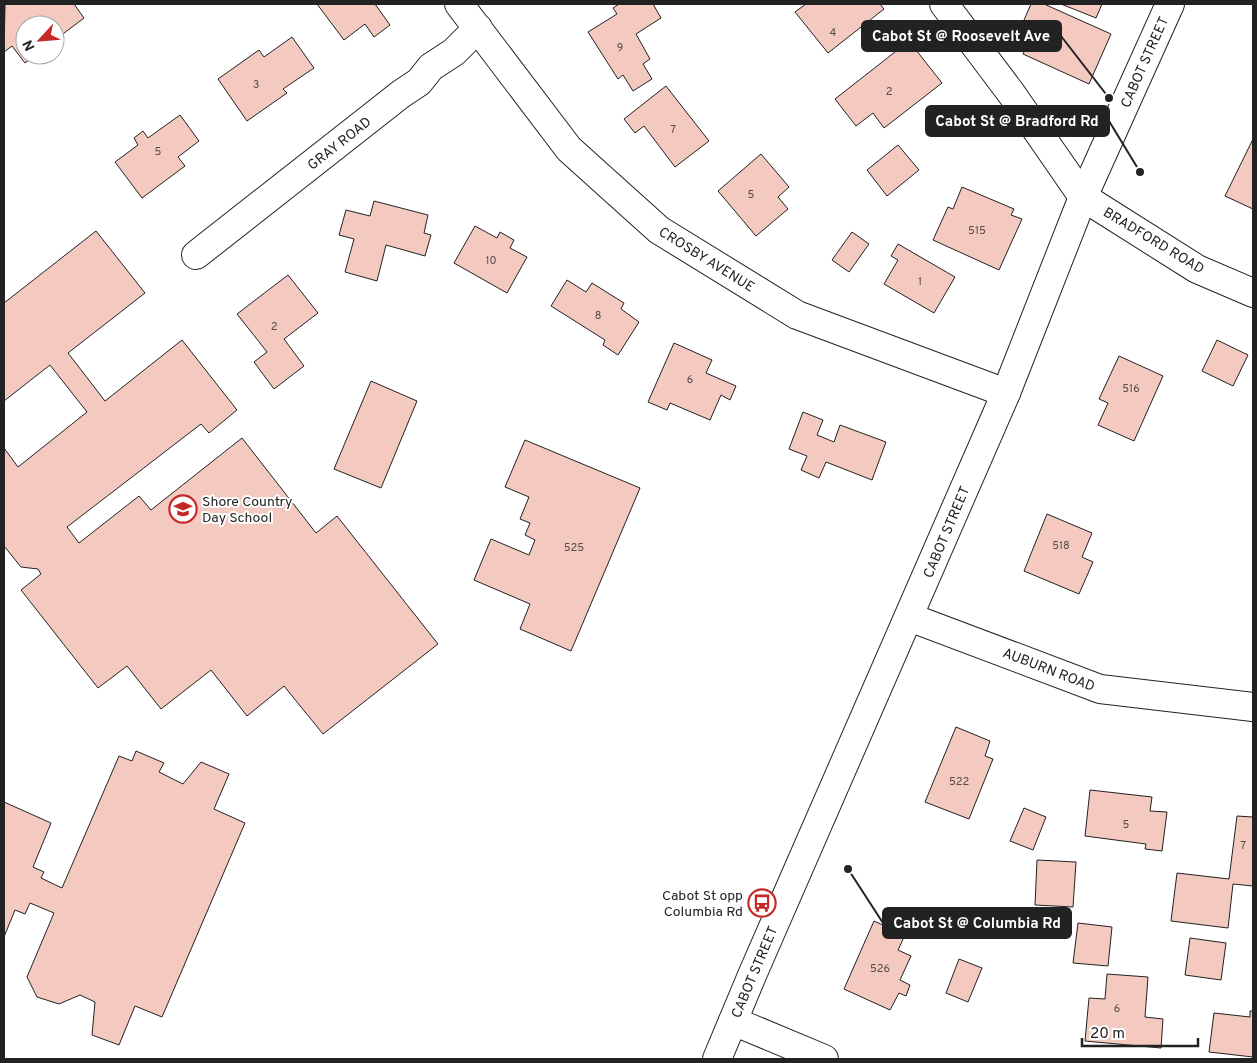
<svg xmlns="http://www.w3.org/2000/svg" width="1257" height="1063" viewBox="0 0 1257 1063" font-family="Overpass,sans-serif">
<rect width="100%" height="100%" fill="#fff"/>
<path fill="#f3c9c0" stroke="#222" d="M5 4H74L84 18 55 40V25H25V55H36L25 63 12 46 4 52Z
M317 4H375L390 25 374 37 365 24 344 40Z
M619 4H653L661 18 636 34 650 59 643 64 652 79 633 91 623 75 618 79 588 32 617 14 613 8Z
M806 4H880L884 9 828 53 795 12Z
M1031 4H1044L1111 34 1089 84 1023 54 1029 41 1017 36Z
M1061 4H1102L1096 18Z
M292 37 314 68 283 89 287 93 247 121 218 79 259 50 264 57Z
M909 41 942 83 884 128 873 113 856 126 835 99Z
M666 86 709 141 675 167 644 126 635 133 624 119Z
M180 115 199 141 178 157 185 166 142 198 115 162 138 145 134 138 143 131 148 138Z
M1253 139V209L1225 196Z
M898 145 919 170 887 196 867 170Z
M761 154 789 187 778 197 788 209 756 236 718 191Z
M962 187 1014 209 1011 215 1022 219 999 270 933 240 948 207 953 209Z
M374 201 428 215 424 233 431 235 425 256 386 245 377 281 345 272 354 239 339 235 346 210 370 216Z
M475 226 497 238 500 232 514 240 510 248 527 257 507 293 454 263Z
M96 231 145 293 68 353 105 401 182 340 237 410 209 433 201 424 67 527 79 543 139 496 151 510 242 438 316 533 337 516 438 644 323 734 284 686 247 716 211 670 161 709 127 666 98 688 21 590 41 574 38 569 21 567 4 546V448L18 467 87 412 50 365 4 401V303Z
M852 232 869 244 849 272 832 260Z
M898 244 955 277 934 313 884 284 898 260 891 256Z
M288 275 318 313 284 339 304 366 274 389 254 362 267 352 237 314Z
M567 280 586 292 592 283 624 303 621 309 639 322 618 355 603 345 605 340 551 306Z
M1217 340 1248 355 1233 386 1202 371Z
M674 343 712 360 706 373 736 386 730 400 721 395 710 420 670 403 667 410 648 402Z
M1119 356 1163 376 1134 441 1098 425 1108 403 1099 399Z
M371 381 417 401 381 488 334 469Z
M803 412 823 420 817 435 834 442 840 425 886 442 872 480 826 462 819 478 801 470 807 456 789 449Z
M525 440 640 488 571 651 520 629 530 604 474 580 491 539 529 555 535 540 525 535 530 523 520 519 529 497 505 487Z
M1047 514 1092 533 1082 557 1093 562 1079 594 1024 571Z
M956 727 990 741 985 756 993 759 969 819 925 802Z
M136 751 164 763 159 772 183 784 201 762 229 774 214 809 245 823 162 1017 135 1006 119 1045 92 1035 95 1002 80 995 59 1004 37 997 27 977 54 913 30 903 25 914 15 910 4 937V802L51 823 33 867 44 872 41 878 62 888 119 756 132 761Z
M1090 790 1152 797 1150 811 1167 812 1162 851 1145 849 1146 844 1085 836Z
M1024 808 1046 817 1033 850 1010 841Z
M1237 816 1253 817V886L1233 884 1228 928 1171 921 1177 873 1229 879Z
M1037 860 1076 862 1073 907 1035 905Z
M874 921 905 935 898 950 911 956 900 980 910 985 906 996 899 993 890 1010 844 989Z
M1078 923 1112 927 1108 966 1073 963Z
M1190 938 1226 943 1221 980 1185 975Z
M959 959 982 968 968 1002 946 993Z
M1107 974 1148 977 1145 1017 1163 1019 1161 1048 1085 1041 1089 998 1105 999Z
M1250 1011H1253V1057L1209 1052 1214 1013 1250 1017Z"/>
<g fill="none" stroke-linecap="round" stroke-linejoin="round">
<g stroke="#222" stroke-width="30">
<path id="minor" d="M459 4 569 149 659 230 797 315 1006 393
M944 4 1011 93 1083 197 1197 269 1253 293
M196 255 401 94 419 82 431 67 454 52 478 28
M909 617 1100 689 1253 707
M733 1021 824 1059"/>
</g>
<g stroke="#222" stroke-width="30">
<path id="highway" d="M717 1059 753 973 1006 393 1083 197 1170 4"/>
</g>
<use href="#minor" stroke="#fff" stroke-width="28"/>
<use href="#highway" stroke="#fff" stroke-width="28"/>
</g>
<defs>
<g id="school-ring" transform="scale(1.4375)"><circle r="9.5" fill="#fff" stroke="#c62828" stroke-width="1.5"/><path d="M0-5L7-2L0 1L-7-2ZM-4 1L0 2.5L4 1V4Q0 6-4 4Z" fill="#c62828"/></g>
<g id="bus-ring" transform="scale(1.4375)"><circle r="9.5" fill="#fff" stroke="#c62828" stroke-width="1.5"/><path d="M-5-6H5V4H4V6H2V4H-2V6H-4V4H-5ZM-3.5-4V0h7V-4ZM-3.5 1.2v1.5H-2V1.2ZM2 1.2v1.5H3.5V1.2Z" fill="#c62828"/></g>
</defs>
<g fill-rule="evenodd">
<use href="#school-ring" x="183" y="509"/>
<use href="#bus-ring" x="762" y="903"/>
</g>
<g text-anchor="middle" stroke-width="4" stroke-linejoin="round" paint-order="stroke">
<g font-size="11" fill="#564c4a">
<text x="833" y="36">4</text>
<text x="620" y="51">9</text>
<text x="256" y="88">3</text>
<text x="889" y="95">2</text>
<text x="673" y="133">7</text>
<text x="158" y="155">5</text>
<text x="751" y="198">5</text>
<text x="977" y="234">515</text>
<text x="491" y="264">10</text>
<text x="920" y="285">1</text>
<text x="598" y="319">8</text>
<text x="274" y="330">2</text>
<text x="690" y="383">6</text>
<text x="1131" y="392">516</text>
<text x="1061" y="549">518</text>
<text x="574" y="551">525</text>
<text x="959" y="785">522</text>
<text x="1126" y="828">5</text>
<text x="1243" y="849">7</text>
<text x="880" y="972">526</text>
<text x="1117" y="1012">6</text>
</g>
<g font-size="14" fill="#222" stroke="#fff">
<text transform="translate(1144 62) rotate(-66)" y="5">CABOT STREET</text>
<text transform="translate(339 143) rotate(-38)" y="5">GRAY ROAD</text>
<text transform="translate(1154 240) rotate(31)" y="5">BRADFORD ROAD</text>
<text transform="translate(707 259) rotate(32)" y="5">CROSBY AVENUE</text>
<text transform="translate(946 532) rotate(-67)" y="5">CABOT STREET</text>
<text transform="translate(1049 669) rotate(21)" y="5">AUBURN ROAD</text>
<text transform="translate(754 972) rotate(-67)" y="5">CABOT STREET</text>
</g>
<g font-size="14" fill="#222" stroke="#fff" text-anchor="start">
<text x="202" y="506">Shore Country<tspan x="202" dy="16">Day School</tspan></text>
<text x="743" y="900" text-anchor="end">Cabot St opp<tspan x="743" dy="16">Columbia Rd</tspan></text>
</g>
</g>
<path fill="none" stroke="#222" stroke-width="2" d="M1109 98L1061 36M1140 172L1109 121M848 869L883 923"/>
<g fill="#222" stroke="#fff" stroke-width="2">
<circle cx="1109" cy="98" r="5"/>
<circle cx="1140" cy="172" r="5"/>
<circle cx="848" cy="869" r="5"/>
</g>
<g fill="#222" stroke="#222" stroke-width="2">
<rect x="862" y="21" width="199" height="30" rx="5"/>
<rect x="926" y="106" width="183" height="30" rx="5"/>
<rect x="883" y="908" width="188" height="30" rx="5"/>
</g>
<g font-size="15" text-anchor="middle" font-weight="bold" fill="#fff">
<text x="961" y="41">Cabot St @ Roosevelt Ave</text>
<text x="1017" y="126">Cabot St @ Bradford Rd</text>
<text x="977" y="928">Cabot St @ Columbia Rd</text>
</g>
<rect width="1257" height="1063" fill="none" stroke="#222222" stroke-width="10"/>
<g transform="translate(40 40) rotate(244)"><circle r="24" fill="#ffffff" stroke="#a7a7a7"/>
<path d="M0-4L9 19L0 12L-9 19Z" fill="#c62828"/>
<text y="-8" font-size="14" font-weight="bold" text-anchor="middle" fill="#222222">N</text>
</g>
<path d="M1082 1038v8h116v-8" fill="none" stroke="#222222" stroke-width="2.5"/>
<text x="1090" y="1038" font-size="15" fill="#222222" stroke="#ffffff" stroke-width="4" paint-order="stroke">20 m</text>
</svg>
